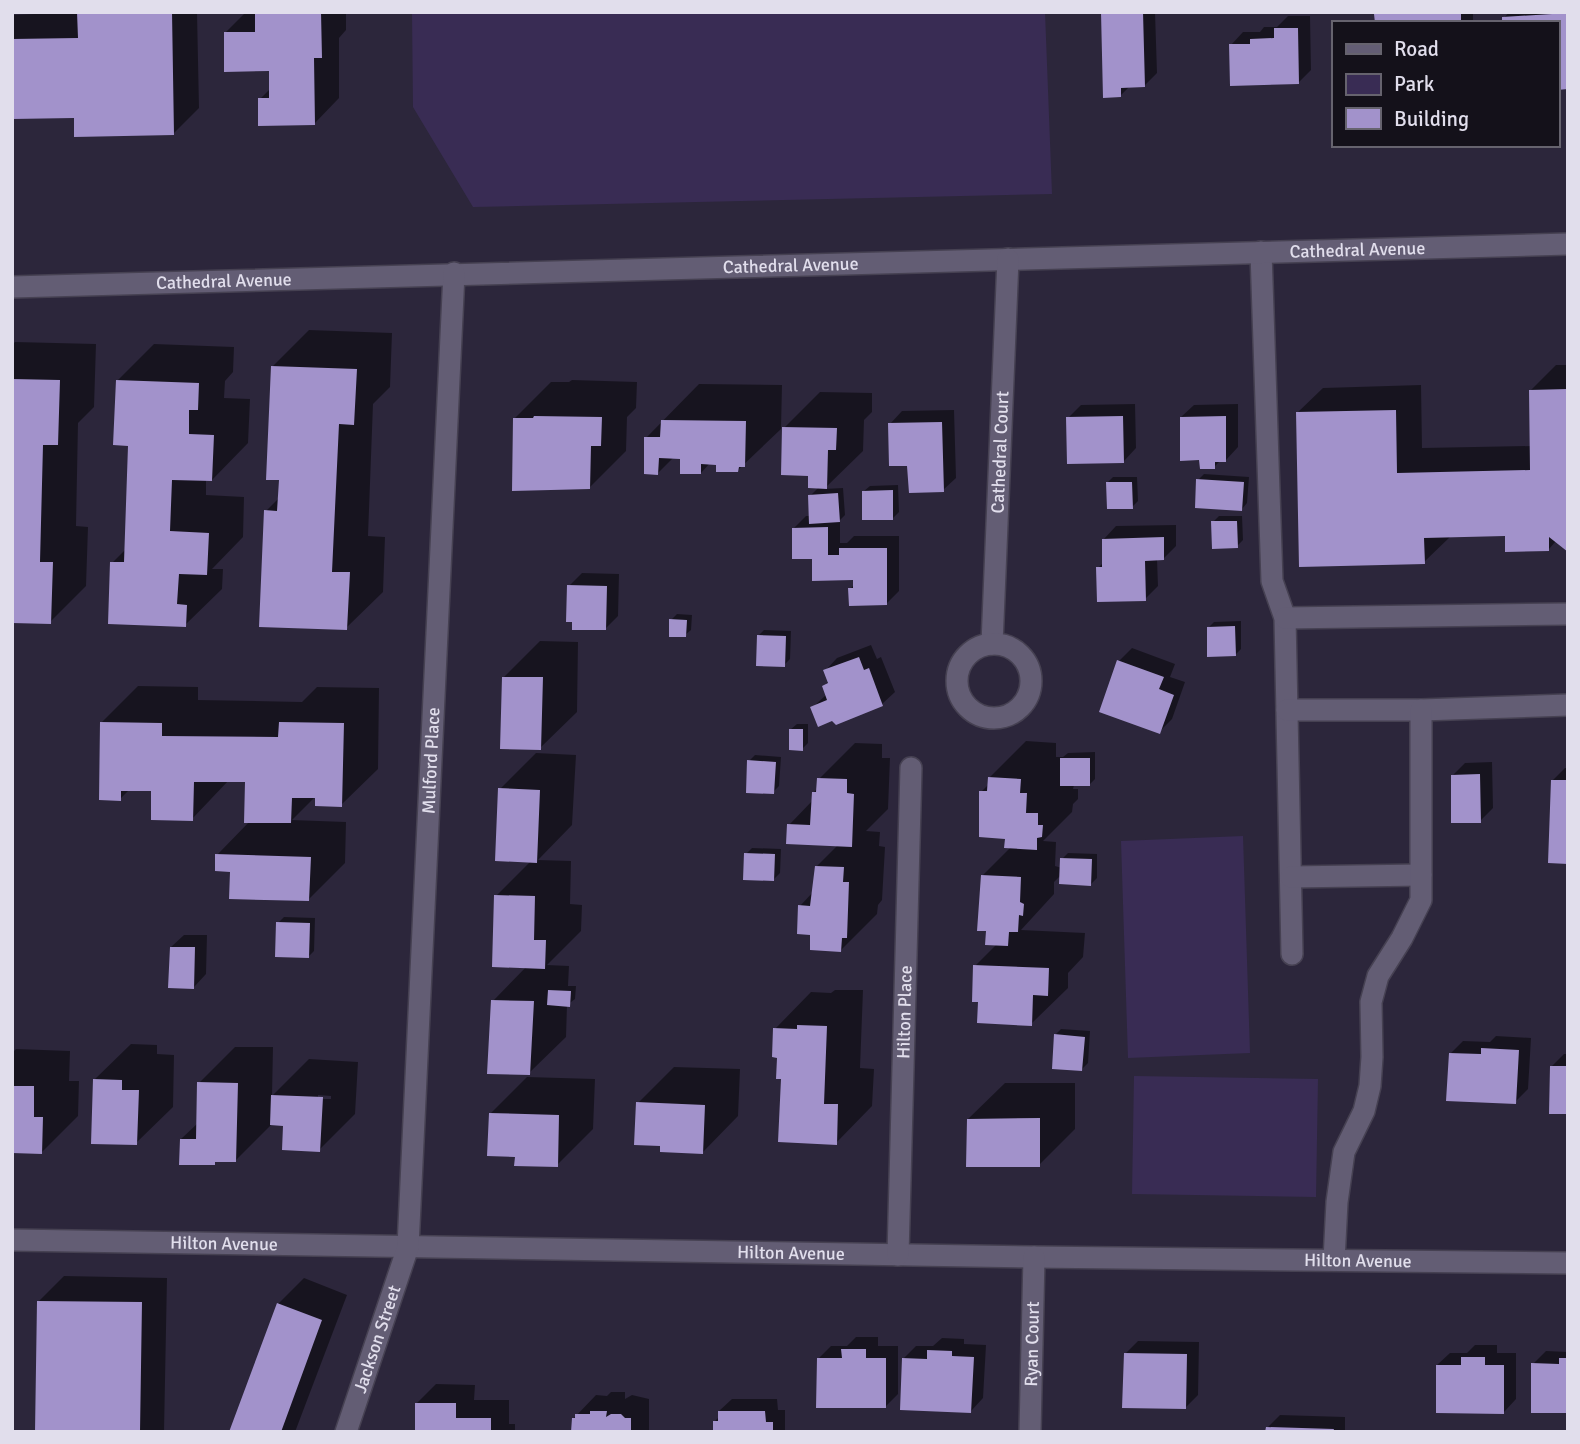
<svg xmlns="http://www.w3.org/2000/svg" width="1580" height="1444" viewBox="0 0 1580 1444" font-family="Signika,sans-serif">
<rect width="100%" height="100%" fill="#2c263b"/>
<path fill="#392c54" d="M412 12H1045L1052 194 473 207 413 107Z
M1243 836 1250 1053 1128 1058 1121 841Z
M1134 1076 1318 1079 1316 1197 1132 1194Z"/>
<path fill="#0007" fill-rule="evenodd" d="M79 12H197L199 108 173 134 76 116 12 117V15Z
M246 12H346V30L339 38V98L314 124 260 99 271 88V69L225 33Z
M1102 12H1155L1157 73 1144 86H1130L1120 96Z
M1379 12H1473V23H1376V15Z
M1509 12H1568V88L1557 23 1504 18Z
M1288 16H1310L1311 70 1298 83 1231 45 1243 32H1260L1264 27H1277Z
M309 330 392 333 390 387 373 404 368 536 385 537 383 592 346 628 266 511 280 497 281 479 273 366Z
M15 342 96 344 94 407 78 423 76 526 88 527 86 586 50 622 12 621V345Z
M154 344 234 347 233 372 225 381 224 398 250 399 248 443 212 480 206 479V495L244 497 243 537 212 569H223L222 589 185 625 112 563 126 549 130 444 117 381Z
M1556 365H1568V550L1556 541 1549 549 1507 534 1450 537 1424 562 1297 413 1323 388 1421 385 1422 448 1532 446 1531 390Z
M572 380 637 382 636 408 627 417 626 451 589 488 515 418 551 382H569Z
M699 384 782 385 781 429 738 470 718 463H710L701 473 682 457H674L658 473 646 438Z
M820 392 872 393V412L864 420 863 451 824 489 843 488 845 515 840 520V543H847L854 536H899V591L886 604 850 589 855 584 854 578 813 558 794 528 806 516H811L810 496 819 487 784 428Z
M1135 404 1136 448 1124 461 1068 418 1081 405Z
M1238 404V447L1226 460H1221L1214 467 1201 459 1181 417 1194 405Z
M954 410 956 478 943 490 909 464 890 424 902 411Z
M1204 474 1249 477 1247 503 1242 509 1198 480Z
M1113 477H1137L1138 501 1132 507 1107 483Z
M898 485 899 512 893 518 864 491 870 486Z
M1219 516H1242L1243 540 1237 546 1213 522Z
M1176 525V546L1163 559H1157L1158 586 1145 599 1098 568 1104 562V539L1116 526Z
M582 573 619 574 618 616 605 629 574 621 569 586Z
M677 614 692 615 691 630 685 635 671 620Z
M1241 621V649L1235 655 1208 628 1214 622Z
M764 630 791 631 790 659 784 665 758 636Z
M540 641 578 642 577 712 540 748 504 677Z
M871 645 877 659 881 657 895 692 882 704 812 708 827 694 824 686 829 681 825 671 837 658Z
M1132 648 1175 664 1170 677 1185 682 1172 719 1159 732 1119 661Z
M138 686 198 687V700L302 702 317 687 379 688 378 769 341 805 317 795 292 820 346 822 345 863 309 899 232 870 217 855 250 821 247 781 229 780 192 819 153 790 130 789 120 799 102 722Z
M797 724H808V743L802 749 791 729Z
M1026 741 1056 743V757H1063L1068 753 1095 752V779L1089 785H1074L1073 789H1078V799L1073 804 1072 812 1043 841 1056 842 1055 866 1062 868V859L1068 853 1097 854V878L1091 884 1061 875 1054 882V894L1021 930 1085 933 1083 957 1068 973V988L1031 1024 975 966 997 944 982 876 1011 847 981 792 990 783V777Z
M855 743 882 744V758H890L888 809 866 831 880 832 879 846 885 847 882 900 878 905 877 914 841 950 812 933 800 906 813 892 816 867 838 845 789 825 813 800V793L818 788 819 779Z
M536 753 576 755 572 825 538 860 571 861 570 904 582 905 581 931 547 965 569 966 568 986H576L575 999 567 1005 566 1037 529 1073 493 1001 527 966 496 896 531 861 500 789Z
M755 755 781 757 779 786 773 792 749 761Z
M1492 762 1493 808 1480 821 1453 775 1465 763Z
M1565 768H1568V862L1552 781Z
M752 848 781 849 780 873 774 879 746 854Z
M284 917 315 918 314 951 308 957 278 923Z
M184 935H207L206 974 194 987 171 947Z
M835 990H863L860 1068 874 1069 872 1106 836 1143 782 1078 775 1029 811 992 831 993Z
M1061 1029 1090 1031 1088 1063 1082 1069 1055 1035Z
M1496 1036 1531 1038 1528 1089 1515 1102 1450 1054 1463 1041 1490 1042Z
M131 1044 157 1045V1054L174 1055 173 1107 136 1143 94 1080Z
M235 1047H273L272 1096 309 1059 358 1062 355 1114 319 1150 285 1124H272L236 1160H218L214 1163 181 1139 198 1123 199 1083ZM318 1095 331 1096V1099H318Z
M16 1049 70 1051 69 1081H79L78 1116 42 1152 12 1151V1053Z
M1564 1054H1568V1112L1552 1066Z
M674 1067 740 1069 738 1116 702 1153 662 1144 638 1103Z
M527 1077 595 1079 593 1129 557 1165 517 1155 491 1113Z
M1005 1083H1075V1129L1039 1165 968 1119Z
M64 1276 167 1278 164 1432H36L39 1301Z
M304 1278 347 1295 295 1432H231L278 1304Z
M856 1337H878V1346H898V1394L885 1407 819 1358 831 1346H847Z
M942 1338 964 1339V1344L986 1345 983 1398 971 1411 903 1359 916 1346H933Z
M1138 1341 1199 1342 1198 1395 1185 1408 1125 1354Z
M1475 1345H1497V1353H1516V1399L1504 1412 1437 1365 1450 1353H1467Z
M1546 1351 1568 1352V1412L1533 1364Z
M436 1384 475 1385 474 1400H509V1424H515V1432H417V1403Z
M611 1392H625V1399L632 1395 649 1399V1432H573V1419L596 1395 607 1396Z
M732 1399H777L778 1410H785V1432H714V1422L719 1417V1411Z
M1280 1415 1345 1417V1432H1267V1428Z"/>
<path fill="#a292cb" d="M77 12H172L174 135 74 137V118L12 119V39L78 38Z
M255 12H321L322 58H314L315 125 258 126V98H269V71L224 72V32H255Z
M1101 12H1143L1145 87 1121 88V97L1103 98Z
M1461 12V23H1375L1374 14Z
M1568 13V89L1557 90V23H1502V17Z
M1274 28H1298L1299 84 1230 86 1229 44H1250V39L1274 38Z
M271 366 357 369 354 425 339 424 332 572H350L347 630 259 627 264 510 277 511 279 480H266Z
M12 379 60 380 58 445H43L40 562H53L51 624 12 623Z
M116 380 199 383 198 410H189V434L214 435 212 481 172 480 170 531 209 533 207 575 179 574 177 604 187 605 186 627 108 624 110 562H124L128 446 113 445Z
M1568 389V552L1549 537V551L1505 552V536L1424 538 1425 564 1299 567 1296 412 1396 410 1397 473 1530 470 1529 390Z
M534 416 602 417 601 446H591L590 489 512 491 513 418H533Z
M1123 416 1124 463 1067 464 1066 417Z
M1226 416V462H1215V469H1200L1199 460 1180 461V417Z
M661 420 746 421 745 467H739L738 472H716V465L701 464V474H680V459L659 458 658 475 644 474V437H660Z
M942 422 944 492 909 493 907 466H889L888 423Z
M782 427 837 428 836 450H828L827 489 808 488V476L781 475Z
M1196 479 1244 482 1242 511 1195 508Z
M1106 482H1132L1133 509H1107Z
M893 490V520H862V491Z
M838 493 840 522 809 524 808 495Z
M1211 521H1237L1238 548 1212 549Z
M828 527V555H839V548H887V605L849 606 848 588H853V580L812 581V559H792V528Z
M1164 537V560L1145 561 1146 601 1097 602 1096 567H1102V539Z
M567 585 607 586 606 630H572V622H566Z
M669 619 687 620 686 637H669Z
M1235 626 1236 656 1207 657V627Z
M757 635 786 636 785 667 756 666Z
M859 657 864 670 869 668 883 706 836 725 832 721 818 727 810 707 827 700 822 686 828 683 823 670Z
M1117 660 1164 677 1159 689 1174 695 1160 734 1099 712Z
M502 677H543L541 750 500 749Z
M100 722 162 723V736L278 737 279 722 344 723 342 807 315 806V798H292L291 823H244L245 782H194L193 821 151 820V791H121V801L99 800Z
M789 729H803V751L789 750Z
M1060 758H1090V786H1060Z
M747 760 776 762 774 794 746 793Z
M1480 774 1481 823H1451V775Z
M988 777 1021 779 1020 793H1027L1026 813H1038V825H1043L1042 837 1037 838V850L1004 848 1005 839 979 837V791H987Z
M817 778 847 779V793L854 794 852 847 786 844 787 824 810 825 812 792H816Z
M1551 780H1568V864L1548 863Z
M498 788 540 790 537 863 495 861Z
M744 853 775 854 774 881 743 880Z
M215 854 311 857 309 901 229 899 230 872 215 871Z
M1060 858 1092 859 1091 886 1059 884Z
M815 866 844 867 843 882H849L847 938H842L841 952 810 950V935L797 934 798 905 810 906Z
M981 875 1021 877 1020 902 1024 904 1023 916 1019 915 1018 932H1009L1008 946 985 945 986 931H977Z
M494 895 535 896 534 940H546L545 969 492 967Z
M276 922 310 923 309 958 275 957Z
M170 947H195L194 989 168 988Z
M973 965 1049 968 1048 996 1033 995 1032 1026 977 1023 978 1002H972Z
M548 990 571 991 570 1007 547 1005Z
M491 1000 534 1001 530 1075 487 1074Z
M797 1025 827 1026 824 1104H838L837 1145 778 1142 781 1079H776L777 1058 772 1057 773 1028 797 1029Z
M1054 1034 1085 1037 1082 1071 1052 1069Z
M1481 1048 1519 1050 1516 1104 1446 1101 1449 1053 1481 1054Z
M1550 1066H1568V1114H1549Z
M93 1079 122 1080V1090H139L137 1145 91 1144Z
M197 1082 238 1083 236 1162H215V1165H179L180 1139H196Z
M12 1086H34V1117H43L42 1154 12 1153Z
M271 1095 323 1097 320 1152 282 1150 283 1126 270 1125Z
M636 1102 705 1105 703 1154 660 1152V1146L634 1145Z
M489 1113 559 1115 558 1167 514 1166 515 1157 487 1156Z
M1040 1118V1167H966L967 1119Z
M37 1301 142 1302 140 1432H35Z
M277 1303 322 1320 281 1432H229Z
M841 1349H866V1358H886V1408H816L817 1358H842Z
M927 1350 952 1351V1356L974 1357 971 1413 900 1410 902 1358 927 1359Z
M1124 1353 1187 1354 1186 1409 1122 1408Z
M1461 1357H1485V1365H1504V1414L1436 1413V1365H1461Z
M1559 1358H1568V1413H1531V1363L1559 1364Z
M415 1403H456V1418H491V1432H415Z
M590 1411H607L606 1417 611 1414H621L625 1418H631V1432H571L572 1418H575V1414H590Z
M718 1411H765L766 1422H773V1432H713V1421H718Z
M1266 1427 1334 1429 1333 1432H1265Z"/>
<g fill="none" stroke-linecap="round" stroke-linejoin="round">
<g stroke="#464152" stroke-width="24">
<g id="minor">
<path d="M1261 252 1272 581 1285 618 1292 954"/>
<path id="s1" d="M12 287 1568 244"/>
<path d="M1285 618 1568 614"/>
<path id="s2" d="M992 644 1008 259"/>
<circle cx="994" cy="681" r="37"/>
<path d="M1287 710H1421L1568 705"/>
<path d="M1291 877 1421 875"/>
<path id="s3" d="M12 1240 1034 1257 1568 1263"/>
<path id="s4" d="M898 1255 911 768"/>
<path d="M1334 1260 1337 1202 1344 1152 1364 1111 1370 1086 1372 1057 1371 1002 1378 976 1402 938 1421 900V710"/>
<path id="s5" d="M346 1432 408 1247 454 273"/>
<path id="s6" d="M1030 1432 1034 1257"/>
</g>
</g>
<use href="#minor" stroke="#635d74" stroke-width="21"/>
</g>
<g text-anchor="middle" stroke-width="7" stroke-linejoin="round" paint-order="stroke">
<g font-size="18" fill="#e1deec" stroke="#14111a">
<text dy="6" stroke="none"><textPath href="#s1" startOffset="1346">Cathedral Avenue</textPath></text>
<text dy="6" stroke="none"><textPath href="#s1" startOffset="779">Cathedral Avenue</textPath></text>
<text dy="6" stroke="none"><textPath href="#s1" startOffset="212">Cathedral Avenue</textPath></text>
<text dy="6" stroke="none"><textPath href="#s2" startOffset="192">Cathedral Court</textPath></text>
<text dy="6" stroke="none"><textPath href="#s5" startOffset="682">Mulford Place</textPath></text>
<text dy="6" stroke="none"><textPath href="#s4" startOffset="243">Hilton Place</textPath></text>
<text dy="6" stroke="none"><textPath href="#s3" startOffset="212">Hilton Avenue</textPath></text>
<text dy="6" stroke="none"><textPath href="#s3" startOffset="779">Hilton Avenue</textPath></text>
<text dy="6" stroke="none"><textPath href="#s3" startOffset="1346">Hilton Avenue</textPath></text>
<text dy="6" stroke="none"><textPath href="#s5" startOffset="98">Jackson Street</textPath></text>
<text dy="6" stroke="none"><textPath href="#s6" startOffset="88">Ryan Court</textPath></text>
</g>
</g>
<rect width="1580" height="1444" fill="none" stroke="#e1deec" stroke-width="28"/>
<rect x="1332" y="21" width="228" height="126" fill="#14111a" stroke="#66636e" stroke-width="2"/>
<rect x="1346" y="44" width="35" height="10" fill="#635d74" stroke="#66636e" stroke-width="2"/>
<text x="1394" y="56" font-size="21" fill="#e1deec">Road</text>
<rect x="1346" y="74" width="35" height="21" fill="#392c54" stroke="#66636e" stroke-width="2"/>
<text x="1394" y="91" font-size="21" fill="#e1deec">Park</text>
<rect x="1346" y="108" width="35" height="21" fill="#a292cb" stroke="#66636e" stroke-width="2"/>
<text x="1394" y="126" font-size="21" fill="#e1deec">Building</text>
</svg>
